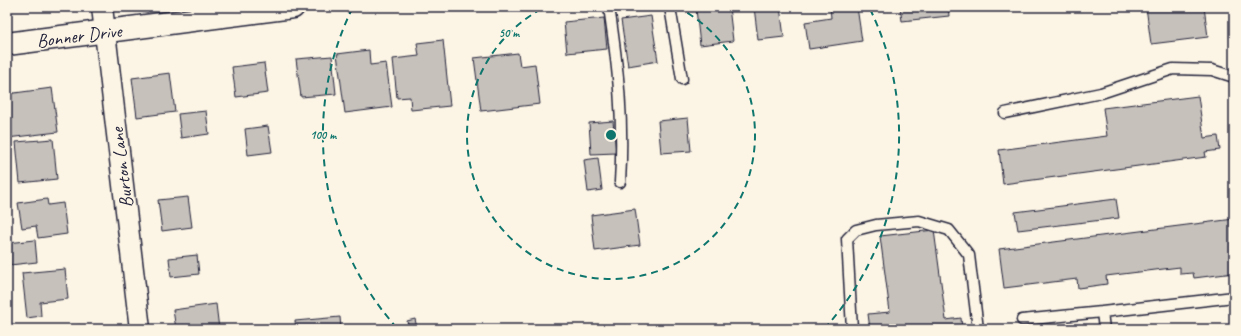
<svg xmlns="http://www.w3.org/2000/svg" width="1241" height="336" viewBox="0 0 1241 336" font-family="Caveat,sans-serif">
<rect width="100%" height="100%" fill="#fcf5e5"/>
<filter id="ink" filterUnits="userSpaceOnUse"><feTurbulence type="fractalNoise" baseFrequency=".025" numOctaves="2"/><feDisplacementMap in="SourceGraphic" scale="8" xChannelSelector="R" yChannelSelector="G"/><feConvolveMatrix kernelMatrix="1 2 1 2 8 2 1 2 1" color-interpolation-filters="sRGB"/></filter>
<g filter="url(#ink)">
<path fill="#c6c1bb" stroke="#22223b" d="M714 7H729L733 41 700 45 696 9Z
M754 7H780L784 37 758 40Z
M830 7H857L862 41 809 49 805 22 831 18Z
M900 7H948L949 16 902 21Z
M1146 7H1204L1208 37 1151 44Z
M651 16 658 61 628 66 621 20Z
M604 18 607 49 567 53 564 22Z
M443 40 450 106 411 110 410 97 397 98 393 59 419 56 417 43Z
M369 50 370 65 386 63 392 107 345 113 337 54Z
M518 53 520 66 535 64 540 104 481 111 474 58Z
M332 56 336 94 301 97 296 59Z
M264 63 268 93 236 97 232 67Z
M170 73 175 112 137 117 132 78Z
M52 88 58 132 7 138V94Z
M1198 96 1204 138 1218 136 1220 150 1205 152 1206 157 1003 184 999 150 1107 136 1103 108Z
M206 111 209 134 181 138 178 114Z
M688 118 691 151 661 153 658 121Z
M613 121 616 153 591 154 589 123Z
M268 126 272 152 248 155 245 129Z
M53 139 57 179 20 183 16 142Z
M598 158 602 190 588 192 584 160Z
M188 197 192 227 162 231 158 200Z
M47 199 48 205 63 203 67 234 38 238 36 226 22 228 18 203Z
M1116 199 1119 218 1018 230 1015 212Z
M635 209 640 245 595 251 591 215Z
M1234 219V273L1194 278 1193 273 1180 274V267L1106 276 1107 284 1078 288 1077 279 1004 288 999 249Z
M934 230 946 320 961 318 962 329H870L868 314 890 312 880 236Z
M35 240 37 262 10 265 8 243Z
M197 255 199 274 171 277 169 258Z
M65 269 68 299 40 302 41 316 27 318 22 273Z
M216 304 219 329H176L173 310Z
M340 317 341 329H296L295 321Z
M415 319 417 328 409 329 407 321Z
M80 325 81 329H51Z"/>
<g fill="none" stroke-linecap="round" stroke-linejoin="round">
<g stroke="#22223b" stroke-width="13">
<path id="service" d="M609 7C618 67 624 121 620 182
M670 7 682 79
M1005 113 1101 93 1173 69 1212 70 1234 77
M1102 312 1104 329
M1022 320 1102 312 1234 297
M852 329 847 239 856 230 876 225 919 221 949 230 969 255 978 329"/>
</g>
<g stroke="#22223b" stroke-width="23">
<path id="minor" d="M102 7 140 329"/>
</g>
<g stroke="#22223b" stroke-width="25">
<path id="tertiary" d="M7 44 293 7"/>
</g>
<use href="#service" stroke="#fcf5e5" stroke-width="10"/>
<use href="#minor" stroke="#fcf5e5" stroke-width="20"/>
<use href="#tertiary" stroke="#fcf5e5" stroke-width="22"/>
</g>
</g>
<g fill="none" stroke="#0f766e" stroke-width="2" stroke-dasharray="7 5">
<path d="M677 7A144 144 0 1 1 545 7"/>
<path d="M397 328A288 288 0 0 1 352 9M870 9A288 288 0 0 1 825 328"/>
</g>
<g text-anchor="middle" stroke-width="3" stroke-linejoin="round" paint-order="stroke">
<g font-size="19" fill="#22223b" stroke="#fcf5e5">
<text transform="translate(79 35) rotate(-7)" y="7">Bonner Drive</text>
<text transform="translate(121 168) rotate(-97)" y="7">Burton Lane</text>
</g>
</g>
<circle cx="611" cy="135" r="6" fill="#0f766e" stroke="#fcf5e5" stroke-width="2"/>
<g font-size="12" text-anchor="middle" font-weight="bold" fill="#0f766e" stroke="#fcf5e5" stroke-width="3" stroke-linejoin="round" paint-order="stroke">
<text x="509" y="37">50 m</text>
<text x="323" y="139">100 m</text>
</g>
<rect width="1241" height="336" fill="none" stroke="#fcf5e5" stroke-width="24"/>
<rect x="12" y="12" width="1217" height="312" fill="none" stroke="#22223b" stroke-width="1.5" filter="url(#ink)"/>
</svg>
